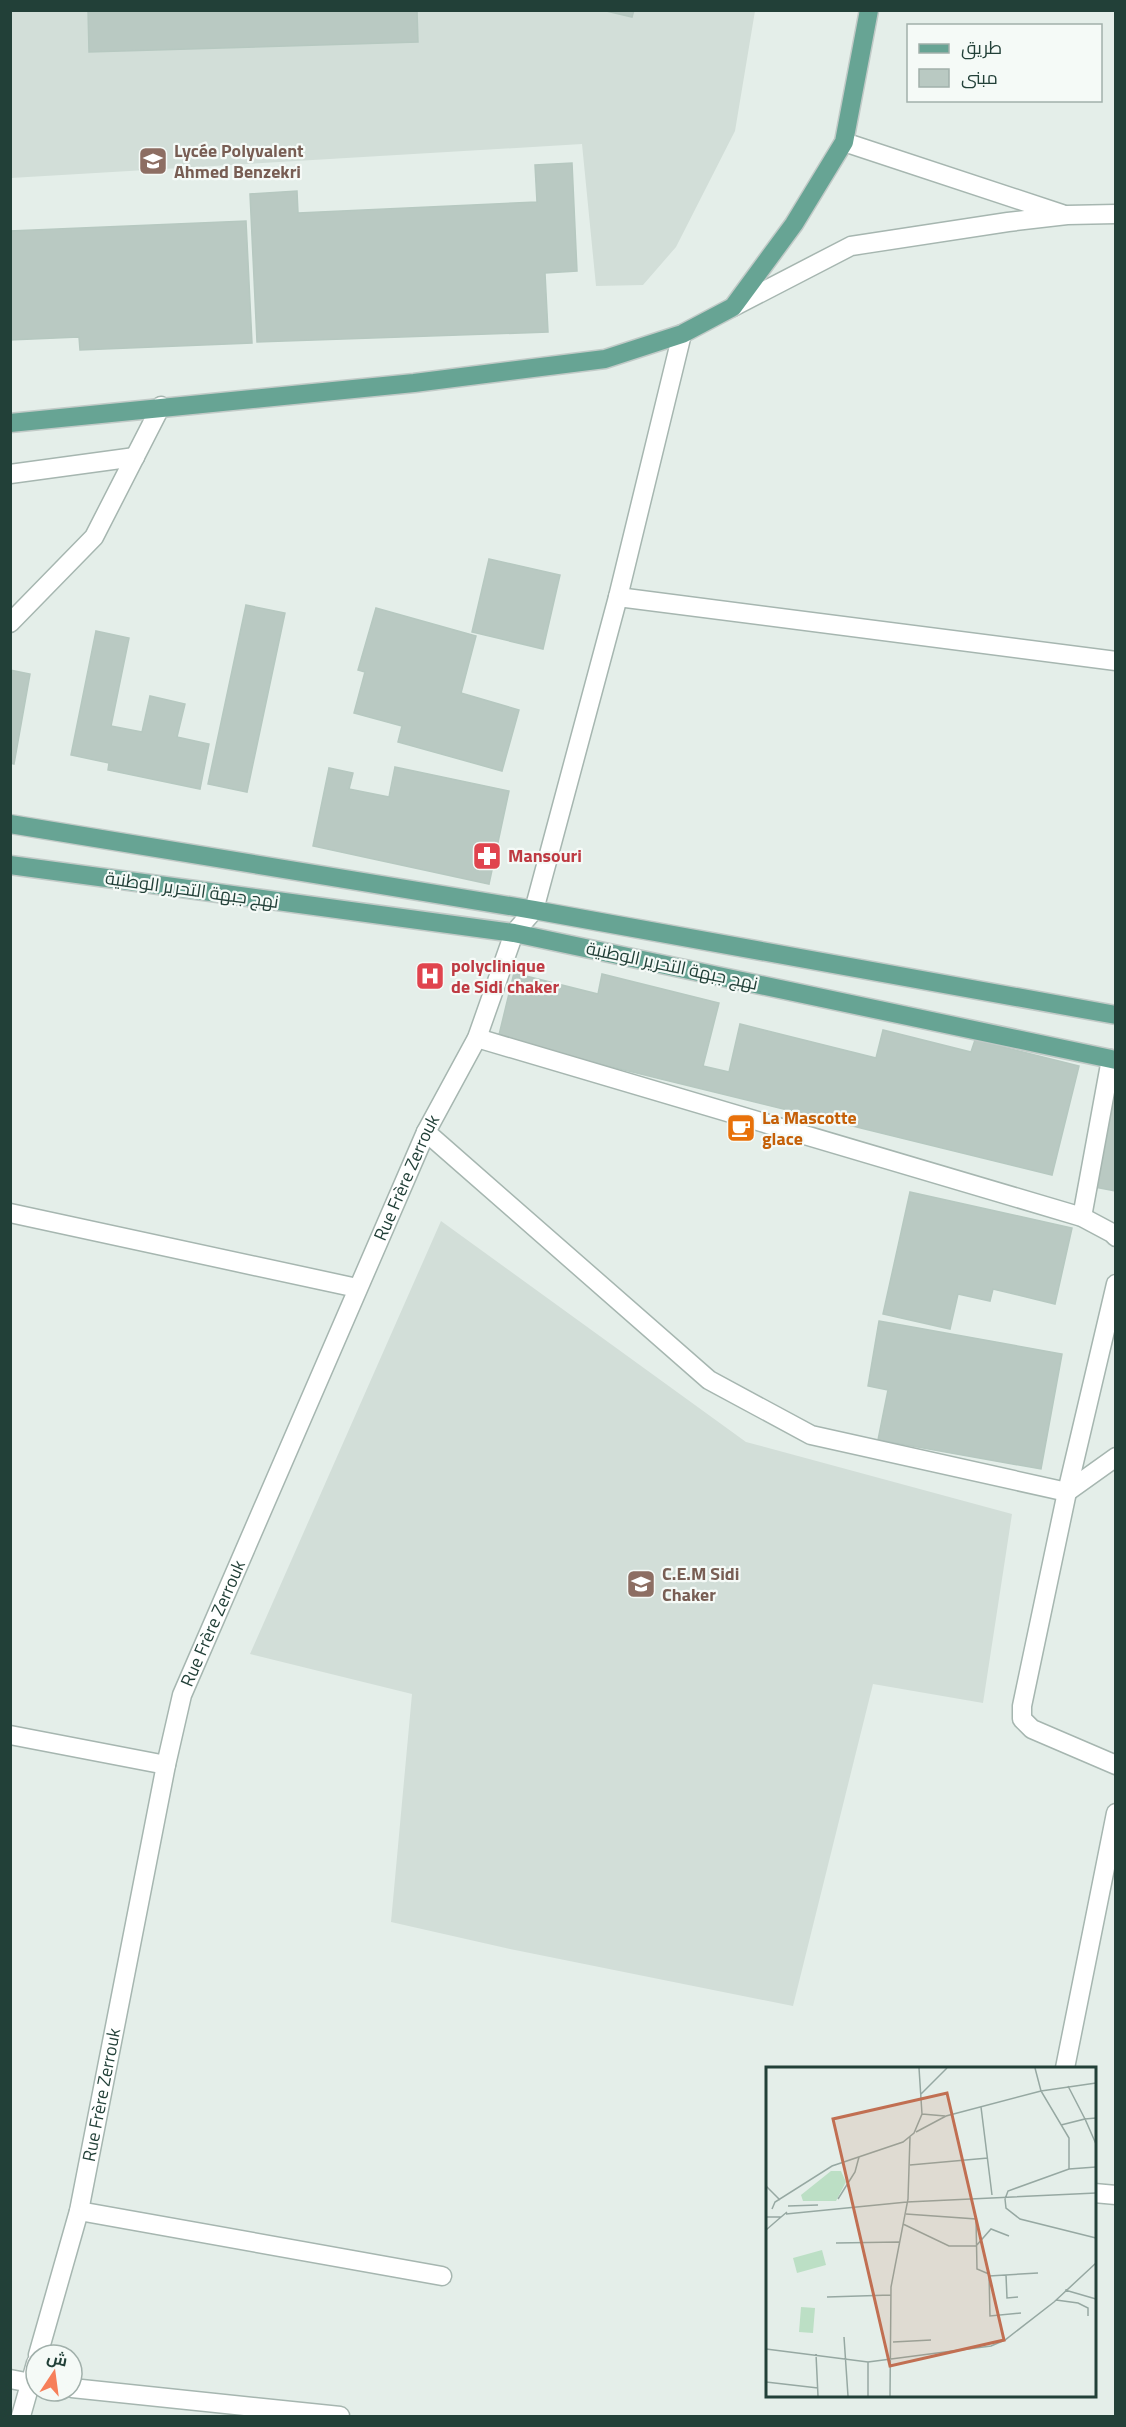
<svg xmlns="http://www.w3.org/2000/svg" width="1126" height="2427" viewBox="0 0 1126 2427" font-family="'Titillium Web',Cairo,sans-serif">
<rect width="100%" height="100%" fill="#e4eee9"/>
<path fill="#d2ded8" d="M11 11H755L735 131 676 247 643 285 596 286 582 144 11 178Z
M441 1221 746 1442 1012 1514 983 1703 873 1684 793 2006 510 1949 391 1922 412 1694 250 1654Z"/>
<path fill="#b9c9c2" stroke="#b6c8c0" stroke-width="1.5" d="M88 10H417L418 42 89 52Z
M602 10H634L632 17Z
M572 163 577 271 545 273 548 332 257 342 250 194 297 191 298 213 537 202 535 165Z
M246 221 252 343 80 350 79 337 10 340V231Z
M489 559 560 575 543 649 472 632Z
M246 605 285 613 247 792 208 784Z
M376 608 476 636 461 693 519 710 502 771 398 742 402 726 354 713 365 672 358 670Z
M96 631 129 638 111 726 142 732 150 696 185 704 177 737 209 744 200 789 108 770 109 763 71 755Z
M10 670 30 674 14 764 10 763Z
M395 767 509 791 489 884 313 846 329 768 353 773 349 789 389 797Z
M514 973 598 994 602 974 719 1003 703 1066 729 1072 740 1024 876 1058 883 1030 971 1052 975 1040 1079 1066 1052 1175 498 1039Z
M1110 1096 1116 1097V1191L1094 1187Z
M910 1192 1072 1228 1055 1304 993 1289 990 1301 958 1294 950 1329 883 1314Z
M879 1321 1062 1354 1041 1469 878 1440 888 1390 868 1386Z"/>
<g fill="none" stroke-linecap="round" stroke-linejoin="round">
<g stroke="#a6b6b0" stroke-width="21">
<path id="service" d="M10 474 135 457"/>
</g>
<g stroke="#a6b6b0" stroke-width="21">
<g id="minor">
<path d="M844 142 1062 214"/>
<path d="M733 307 851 246 1008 222 1067 215 1116 214"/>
<path d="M618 597 1116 661"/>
<path d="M10 623 94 537 161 406"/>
<path d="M477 1038 1082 1217 1112 1233 1116 1237"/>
<path d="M426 1132 709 1380 811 1435 1067 1492 1116 1457"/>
<path d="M10 1213 357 1288"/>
<path d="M1082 1217 1111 1059"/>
<path d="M1116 1284 1067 1492 1022 1706V1719L1032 1729 1116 1765"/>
<path d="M10 1735 166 1765"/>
<path d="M1065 2068 1116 1813"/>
<path d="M1094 2193 1116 2195"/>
<path d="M79 2211 442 2276"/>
<path id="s1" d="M38 2355 79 2211 166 1765 182 1695 426 1132 477 1038 514 933 534 910 618 597 682 334"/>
<path d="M10 2379 36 2384"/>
<path d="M72 2388 340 2416"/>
<path d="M21 2416 36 2363"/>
</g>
</g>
<g stroke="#c1cac7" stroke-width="21">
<path id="primary" d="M10 423 414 383 605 359 682 334 733 307 794 224 844 142 869 10
M10 824 534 910 1116 1015
M10 865 514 933 1116 1060"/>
</g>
<use href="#service" stroke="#fff" stroke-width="18"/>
<use href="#minor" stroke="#fff" stroke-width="18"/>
<use href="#primary" stroke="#67a494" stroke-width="18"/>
</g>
<defs>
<g id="school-square" transform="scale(1.5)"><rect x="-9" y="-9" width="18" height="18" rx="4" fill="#8d6e63" stroke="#f5faf7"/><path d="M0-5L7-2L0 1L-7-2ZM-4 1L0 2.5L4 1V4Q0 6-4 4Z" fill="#fff"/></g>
<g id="pharmacy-square" transform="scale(1.5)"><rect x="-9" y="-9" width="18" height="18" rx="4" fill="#e0444e" stroke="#f5faf7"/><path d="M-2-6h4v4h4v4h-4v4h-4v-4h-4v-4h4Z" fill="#fff"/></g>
<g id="hospital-square" transform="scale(1.5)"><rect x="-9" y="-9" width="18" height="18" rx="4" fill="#e0444e" stroke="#f5faf7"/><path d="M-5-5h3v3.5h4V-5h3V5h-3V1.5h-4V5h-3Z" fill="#fff"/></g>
<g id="cafe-square" transform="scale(1.5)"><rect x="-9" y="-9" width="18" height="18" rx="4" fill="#e8710a" stroke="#f5faf7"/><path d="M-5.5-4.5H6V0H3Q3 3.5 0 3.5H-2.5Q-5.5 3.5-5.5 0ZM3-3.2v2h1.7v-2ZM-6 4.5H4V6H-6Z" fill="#fff"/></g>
</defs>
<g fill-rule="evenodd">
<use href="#school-square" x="153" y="161"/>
<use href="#pharmacy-square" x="487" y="856"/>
<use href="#hospital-square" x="430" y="976"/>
<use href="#cafe-square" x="741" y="1128"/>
<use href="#school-square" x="641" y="1584"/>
</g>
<g text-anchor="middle" stroke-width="4.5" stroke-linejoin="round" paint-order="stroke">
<g font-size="18" font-weight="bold" fill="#785e54" stroke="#f5faf7" text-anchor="start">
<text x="174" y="157">Lycée Polyvalent<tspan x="174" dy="21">Ahmed Benzekri</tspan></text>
<text x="662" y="1580">C.E.M Sidi<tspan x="662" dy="21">Chaker</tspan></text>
</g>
<g font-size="18" font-weight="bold" fill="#be3a42" stroke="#f5faf7" text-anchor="start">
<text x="508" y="862">Mansouri</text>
<text x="451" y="972">polyclinique<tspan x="451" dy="21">de Sidi chaker</tspan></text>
</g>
<g font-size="18" fill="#224038" stroke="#f5faf7">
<text transform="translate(192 890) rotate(8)" y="6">نهج جبهة التحرير الوطنية</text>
<text transform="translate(672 966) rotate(12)" y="6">نهج جبهة التحرير الوطنية</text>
<text dy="6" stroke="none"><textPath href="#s1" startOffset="1240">Rue Frère Zerrouk</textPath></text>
<text dy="6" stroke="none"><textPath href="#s1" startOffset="754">Rue Frère Zerrouk</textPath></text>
<text dy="6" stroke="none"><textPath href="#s1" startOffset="268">Rue Frère Zerrouk</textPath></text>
</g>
<g font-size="18" font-weight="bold" fill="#c56008" stroke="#f5faf7" text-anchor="start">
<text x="762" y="1124">La Mascotte<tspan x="762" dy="21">glace</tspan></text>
</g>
</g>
<g transform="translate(766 2067)">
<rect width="330" height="330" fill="#e4eee9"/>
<path d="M65 104H75L80 115 70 134H37L35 128ZM56 183 60 198 31 206 27 191ZM35 240 49 241 47 266 33 265Z" fill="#bcdfc5"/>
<path fill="none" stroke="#96a8a2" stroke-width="1.5" d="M269 1 275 24 303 71V102M302 19 319 52 330 51M155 27 181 1M215 40 226 128M156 47 179 49M295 58 319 52 330 77M150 65 180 49 275 24 330 16M144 98 222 91M0 119 14 133M72 132 89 105 93 90M239 132 242 124 303 102 330 100M239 132 240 141 254 152 330 171M22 139 52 138M6 142 9 135 66 99 137 75 148 66 156 47 153 1M20 147 141 135 330 126M140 147 210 152 211 202 223 207 224 249 255 246M0 150H15L21 145M137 157 183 179H210L225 162 243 169M0 163 15 150M70 176 133 175M240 208 241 231 252 230M223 209 272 206M299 223 330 232M61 230 125 228M290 233 312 236 322 241V249M78 270 82 329M127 275 165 273M0 282 102 295 225 279 239 273 288 235 330 196M50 287 52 329M0 315 52 321M102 329V295M124 329 125 220 142 132 144 70"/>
<path fill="#c16f52" fill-opacity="0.15" stroke="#c16f52" stroke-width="3" d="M181 26 238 273 124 299 67 52Z"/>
<rect width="330" height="330" fill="none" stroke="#224038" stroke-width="3"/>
</g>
<rect width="1126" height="2427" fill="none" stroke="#224038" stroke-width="24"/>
<rect x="907" y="24" width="195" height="78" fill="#f5faf7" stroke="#a1b0ab" stroke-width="1.5"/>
<rect x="919" y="44" width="30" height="9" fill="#67a494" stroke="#a1b0ab" stroke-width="1.5"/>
<text x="961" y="54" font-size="18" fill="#224038">طريق</text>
<rect x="919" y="69" width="30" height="18" fill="#b9c9c2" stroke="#a1b0ab" stroke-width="1.5"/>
<text x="961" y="84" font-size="18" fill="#224038">مبنى</text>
<g transform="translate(54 2373) rotate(13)"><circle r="28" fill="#f5faf7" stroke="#a1b0ab" stroke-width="1.5"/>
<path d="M0-4.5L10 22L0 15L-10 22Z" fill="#f67f5a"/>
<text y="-9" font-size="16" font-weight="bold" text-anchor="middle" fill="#224038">ش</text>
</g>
</svg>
